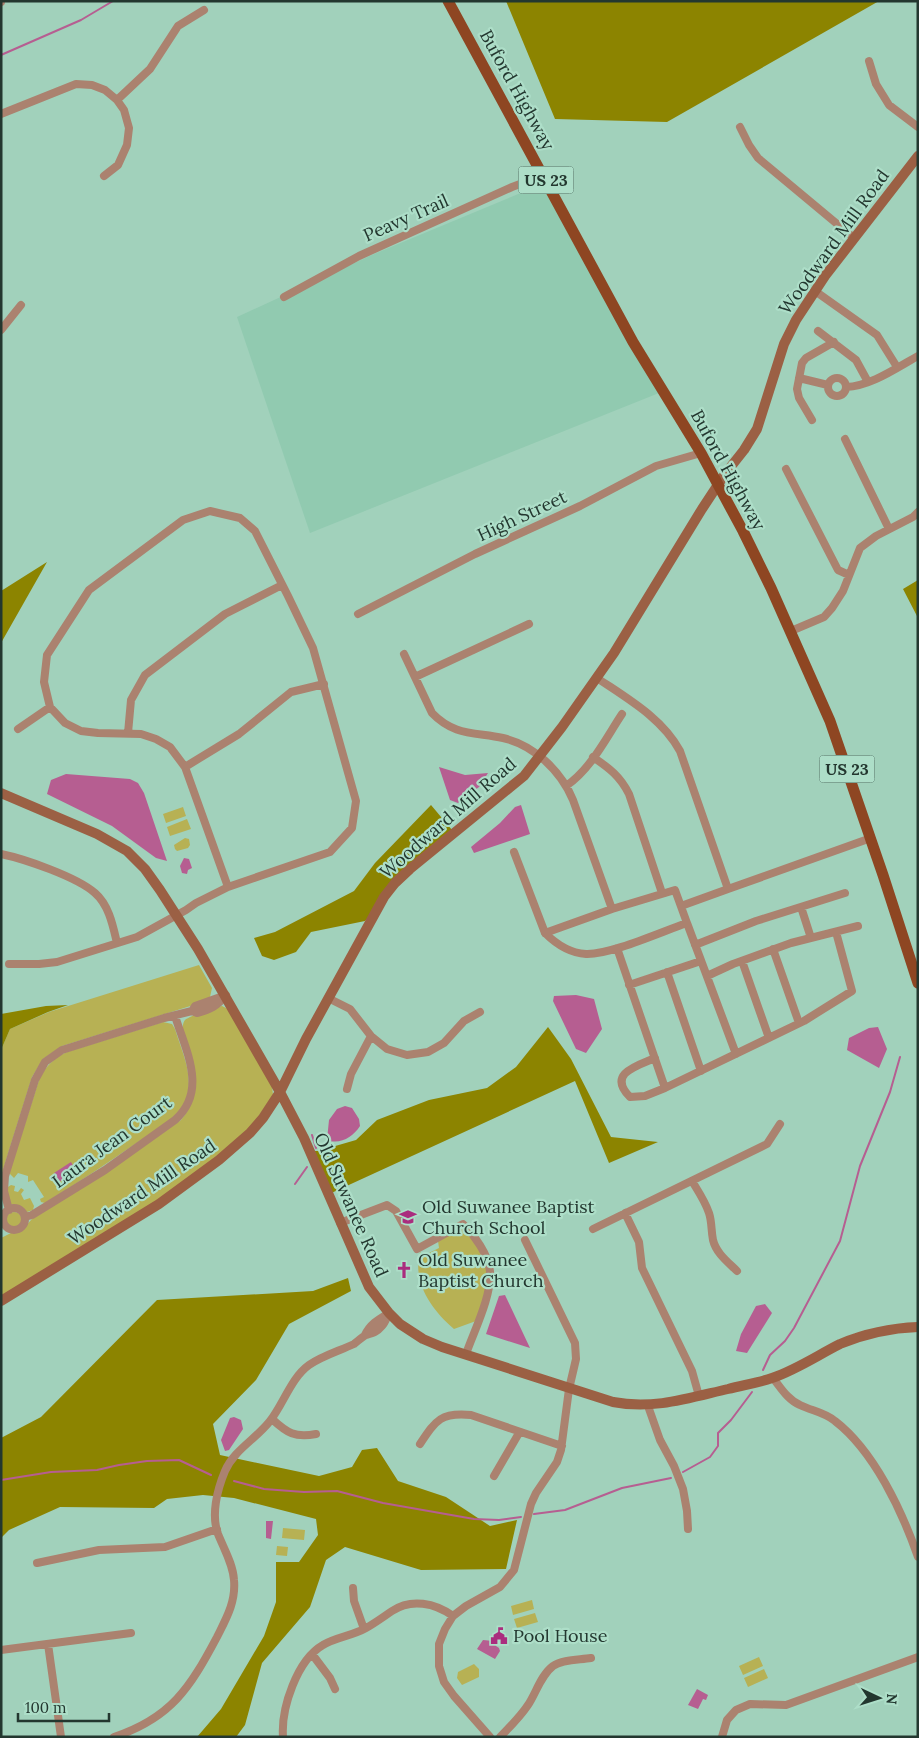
<svg xmlns="http://www.w3.org/2000/svg" width="919" height="1738" viewBox="0 0 919 1738" font-family="Lora,serif">
<rect width="100%" height="100%" fill="#a1d1bb"/>
<path fill="#91cab0" d="M547 182 664 391 310 533 237 317 374 254Z"/>
<path fill="#b7b154" d="M183 807 186 816 166 823 163 814Z
M187 819 191 829 170 836 167 827Z
M185 838 189 839 190 845 188 848 177 851 175 849 174 845Z
M199 965 212 988 210 997 200 1003 62 1046 43 1059 32 1077 1 1176V1050L10 1029 49 1012Z
M222 1006 228 1009 272 1086 273 1095 254 1123 235 1143 135 1217 1 1298V1238L11 1233 21 1231 32 1219 103 1175 181 1120C217 1078 173 1035 185 1020 189 1016 216 1008 222 1006Z
M163 1022 172 1024 175 1029C181 1049 192 1071 188 1092 187 1100 183 1107 178 1112 168 1124 151 1134 138 1142 108 1163 77 1183 45 1203L41 1202 40 1199 44 1197 33 1180 28 1182V1176L18 1173 14 1178 10 1174V1170L40 1077C47 1065 55 1057 67 1052Z
M11 1185 15 1186 14 1191 18 1192 21 1188 24 1190 21 1194 24 1200 30 1198 34 1206 33 1210 27 1212 11 1204 7 1191 8 1187Z
M6 1220a8 8 0 1 1 16 0a8 8 0 1 1-16 0Z
M461 1227 474 1238 487 1268V1286L476 1321 454 1329C432 1310 412 1283 420 1252L423 1256 439 1248 438 1241Z
M283 1528 305 1530 304 1540 282 1538Z
M277 1546 288 1547 287 1556 276 1555Z
M532 1600 534 1609 513 1615 511 1606Z
M535 1613 538 1622 517 1628 514 1619Z
M759 1657 763 1666 743 1675 739 1666Z
M474 1664 479 1669V1677L462 1685 457 1678 458 1672Z
M764 1669 768 1678 748 1687 744 1678Z"/>
<path fill="#8c8400" d="M506 1H879L667 122 555 119Z
M47 562 1 643V591Z
M918 580V618L903 589Z
M431 805 452 830 365 921 311 932 296 952 274 960 262 956 254 938 275 932 354 891 375 863Z
M68 1005 48 1012 10 1029 1 1050V1014L46 1006Z
M548 1027 571 1059 611 1137 658 1142 609 1163 575 1081 327 1195 307 1151H318L356 1140 377 1120 429 1100 487 1088 516 1067Z
M348 1278 351 1291 289 1324 256 1380 213 1424 220 1455 319 1476 352 1467 362 1450 377 1448 398 1481 446 1497 490 1526 517 1520 506 1569 421 1570 345 1547 326 1560 310 1607 262 1663 245 1725 236 1737H197L221 1709 264 1636 276 1602V1562H299L318 1535 316 1519 234 1498 203 1495 167 1499 154 1508 60 1507 9 1530 1 1538V1438L41 1417 157 1300 313 1291Z"/>
<path fill="#b65e91" d="M439 767 465 775 488 773 479 787 458 803 450 800Z
M66 774 130 779 138 783 144 793 167 861 156 858 112 826 47 794 51 780Z
M521 805 530 834 474 853 471 847 500 823 515 807Z
M184 858 189 859 192 868 188 870 187 874 182 873 180 866Z
M576 995 594 999 602 1029 586 1053 576 1049 553 1001 554 996Z
M878 1027 887 1049 879 1068 847 1050 849 1038 869 1028Z
M345 1106 352 1108 359 1119 360 1126C353 1137 340 1145 327 1140L329 1120 337 1109Z
M71 1162 76 1171 59 1182 54 1173Z
M505 1295 530 1348 486 1334 499 1296Z
M765 1304 772 1313 747 1353 736 1351 741 1334 756 1306Z
M234 1417 241 1420 243 1429 229 1450 225 1451 221 1440 230 1418Z
M266 1521H273L271 1539 266 1538Z
M483 1640 493 1641 496 1646 499 1648 500 1651 495 1659 477 1649Z
M697 1689 708 1695 706 1700 703 1699 698 1709 688 1705Z"/>
<g fill="none" stroke-linecap="round" stroke-linejoin="round">
<path stroke="#b65e91" stroke-width="2" d="M1 55 81 20 113 1
M312 1135 316 1148
M295 1184 307 1167
M763 1370 770 1355 785 1341 794 1328 840 1241 860 1166 890 1092 900 1057
M683 1472 710 1457 718 1446V1433L731 1420 752 1392
M1 1480 51 1472 97 1470 119 1465 147 1461 179 1460 211 1475
M234 1481 264 1489 304 1492 337 1491 383 1503 474 1519 499 1520 521 1517
M534 1514 565 1510 622 1488 671 1478"/>
<path stroke="#ab826f" stroke-width="8" d="M1 1V2
M869 61 876 84 889 105 918 127
M117 100 150 69 178 26 204 10
M1 114 76 84 92 85 105 90 117 100 124 110 129 128 127 145 118 165 104 176
M740 127 749 145 758 158 854 238
M815 291 877 335 897 367
M284 297 359 256 512 187 544 175
M1 330 21 305
M818 331 856 360 868 382
M799 378 828 385
M828 387a9 9 0 1 1 18 0a9 9 0 1 1-18 0Z
M846 387C871 386 896 368 918 356
M812 420 799 398 797 389 802 363 806 358 834 342
M845 439 889 529
M786 469 838 570 849 575
M358 614 475 554 580 506 656 466 701 453
M791 631 824 617 832 608 843 591 860 548 876 536 913 517 918 512
M404 654 432 713C454 736 475 732 503 738 534 745 561 771 573 800L612 909
M415 677 529 624
M597 678C628 699 662 718 680 751L728 889 681 906
M18 729 50 707
M128 733 131 700 145 675 225 614 282 585
M593 757C609 768 620 776 629 794L662 893
M185 767 239 734 291 692 324 684
M566 786C591 769 606 738 622 714
M514 852 545 933
M1 854C25 859 77 877 95 893 109 905 113 926 117 943
M728 889 871 838
M675 890 687 923C663 931 610 955 586 954 570 953 556 944 545 933L612 909Z
M801 907 811 938
M687 923 736 1054
M695 945 756 921 845 893
M617 948C633 995 649 1041 665 1088L645 1096 630 1097C607 1074 636 1066 655 1058
M773 949 799 1023
M742 961 769 1038
M9 964H39L57 962 137 937 186 910 196 903 228 887 330 852 352 828 356 801 313 648 288 596 255 531 240 518 210 511 183 520 89 590 47 655 44 682 50 707 65 723 81 731 98 733 141 734 156 739 170 747 185 767 228 887
M667 972 701 1071
M707 976 733 964 791 943 858 926
M629 985 701 961
M328 998 350 1009 371 1036 387 1049 407 1055 428 1052 444 1043 464 1021 480 1012
M192 1011 197 1013C209 1010 218 1006 226 995
M665 1088 804 1021 852 991 836 932
M347 1089 351 1074 371 1036
M692 1181C698 1191 705 1201 709 1213 712 1222 711 1230 713 1240 716 1253 728 1262 737 1271
M3 1219a11 11 0 1 1 22 0a11 11 0 1 1-22 0Z
M9 1210 4 1191 5 1176 35 1080 45 1062 62 1050 164 1018 192 1011 195 1006 226 995
M625 1213 639 1242 642 1268 692 1371 699 1396
M25 1217 32 1215 105 1170 175 1120C208 1091 186 1051 175 1016
M340 1223 387 1205 396 1211 417 1249 463 1224C475 1236 488 1254 490 1271 492 1296 474 1331 466 1354
M593 1229 767 1144 780 1124
M365 1335C370 1324 379 1319 389 1313
M773 1378C781 1388 788 1400 800 1405 812 1411 824 1412 835 1421 874 1451 902 1511 918 1557
M648 1406 660 1440 674 1466 683 1489 687 1511 688 1529
M272 1419C287 1433 295 1438 316 1434
M420 1444C436 1420 441 1412 471 1415L562 1446
M494 1476 519 1433
M37 1563 99 1550 165 1547 217 1529
M353 1588 354 1601 364 1629
M48 1644 61 1737
M1 1650 131 1633
M312 1654 330 1678 335 1689
M114 1737C171 1718 190 1688 217 1637 226 1619 236 1602 234 1580 233 1564 224 1549 218 1534 211 1515 217 1490 225 1471 234 1450 256 1439 270 1421 284 1403 291 1378 309 1365 322 1356 339 1351 354 1344 358 1341 362 1337 366 1335 373 1333 377 1332 382 1326 385 1323 387 1317 389 1313
M283 1737C281 1708 297 1660 323 1645 336 1637 352 1636 366 1628 375 1623 383 1617 392 1611 411 1598 435 1603 453 1616
M490 1737 454 1696 444 1682 439 1666V1644L445 1629 453 1616 466 1606 500 1587 514 1570 531 1504 536 1493 557 1462 561 1450 569 1389 576 1359 575 1343 525 1240
M500 1737C510 1727 520 1717 528 1705 536 1693 541 1675 553 1666 563 1659 579 1660 591 1658
M722 1737 727 1720 736 1710 750 1704 786 1705 918 1657"/>
<path stroke="#9b6044" stroke-width="10" d="M1 793 97 834 127 851 145 869 160 890 198 949 280 1092 304 1138 369 1287 389 1313 400 1324 423 1339 442 1347 613 1402C653 1410 689 1398 728 1389 743 1385 758 1383 772 1378 796 1370 818 1355 840 1344 864 1334 892 1328 918 1327
M1 1301 159 1204 219 1160 250 1133 263 1118 280 1092 306 1039 384 897 395 883 410 869 524 776 562 727 614 653 702 509 725 474 744 450 757 429 784 344 796 320 825 276 918 156"/>
<path stroke="#8e4622" stroke-width="11" d="M448 1 633 342 701 453 743 531 771 588 830 721 883 875 918 983"/>
</g>
<defs>
<g id="school-bare" transform="scale(1.35)"><path d="M0-5L7-2L0 1L-7-2ZM-4 1L0 2.5L4 1V4Q0 6-4 4Z" fill="#aa2d7e" stroke="#addec8" stroke-width="2.5" paint-order="stroke"/></g>
<g id="church-bare" transform="scale(1.35)"><path d="M-1.2-6h2.4v3.5h3.3v2.4h-3.3V6h-2.4V-.1h-3.3v-2.4h3.3Z" fill="#aa2d7e" stroke="#addec8" stroke-width="2.5" paint-order="stroke"/></g>
<g id="civic-bare" transform="scale(1.35)"><path d="M-.6-6.5H3V-4.5H.6V-3L4-1V1h2V6H-6V1h2V-1L-.6-3ZM-1.2 2.5V6h2.4V2.5Z" fill="#aa2d7e" stroke="#addec8" stroke-width="2.5" paint-order="stroke"/></g>
</defs>
<g fill-rule="evenodd">
<use href="#school-bare" x="408" y="1217"/>
<use href="#church-bare" x="404" y="1270"/>
<use href="#civic-bare" x="499" y="1636"/>
</g>
<g text-anchor="middle" stroke-width="4.5" stroke-linejoin="round" paint-order="stroke">
<g fill="#addec8" stroke="#4c695d" stroke-width="1">
<rect x="518.5" y="166.5" width="55" height="27" rx="4"/>
<rect x="819.5" y="755.5" width="55" height="27" rx="4"/>
</g>
<g font-size="16" font-weight="bold" fill="#23372f">
<text x="546" y="186">US 23</text>
<text x="847" y="775">US 23</text>
</g>
<g font-size="18" fill="#23372f" stroke="#addec8">
<text transform="translate(517 90) rotate(61)" y="6">Buford Highway</text>
<text transform="translate(406 218) rotate(-24)" y="6">Peavy Trail</text>
<text transform="translate(834 242) rotate(-54)" y="6">Woodward Mill Road</text>
<text transform="translate(728 470) rotate(61)" y="6">Buford Highway</text>
<text transform="translate(522 516) rotate(-25)" y="6">High Street</text>
<text transform="translate(448 818) rotate(-41)" y="6">Woodward Mill Road</text>
<text transform="translate(112 1142) rotate(-36)" y="6">Laura Jean Court</text>
<text transform="translate(142 1192) rotate(-34)" y="6">Woodward Mill Road</text>
<text transform="translate(351 1205) rotate(66)" y="6">Old Suwanee Road</text>
</g>
<g font-size="18" fill="#23372f" stroke="#addec8" text-anchor="start">
<text x="422" y="1213">Old Suwanee Baptist<tspan x="422" dy="21">Church School</tspan></text>
<text x="418" y="1266">Old Suwanee<tspan x="418" dy="21">Baptist Church</tspan></text>
<text x="513" y="1642">Pool House</text>
</g>
</g>
<rect width="919" height="1738" fill="none" stroke="#23372f" stroke-width="5"/>
<g transform="translate(879 1698) rotate(94)" stroke="#addec8" stroke-width="4" paint-order="stroke">
<path d="M0-4L9 19L0 12L-9 19Z" fill="#23372f"/>
<text y="-8" font-size="14" font-weight="bold" text-anchor="middle" fill="#23372f">N</text>
</g>
<path d="M18 1713v8h91v-8" fill="none" stroke="#23372f" stroke-width="2.5"/>
<text x="25" y="1713" font-size="15" fill="#23372f" stroke="#addec8" stroke-width="4" paint-order="stroke">100 m</text>
</svg>
